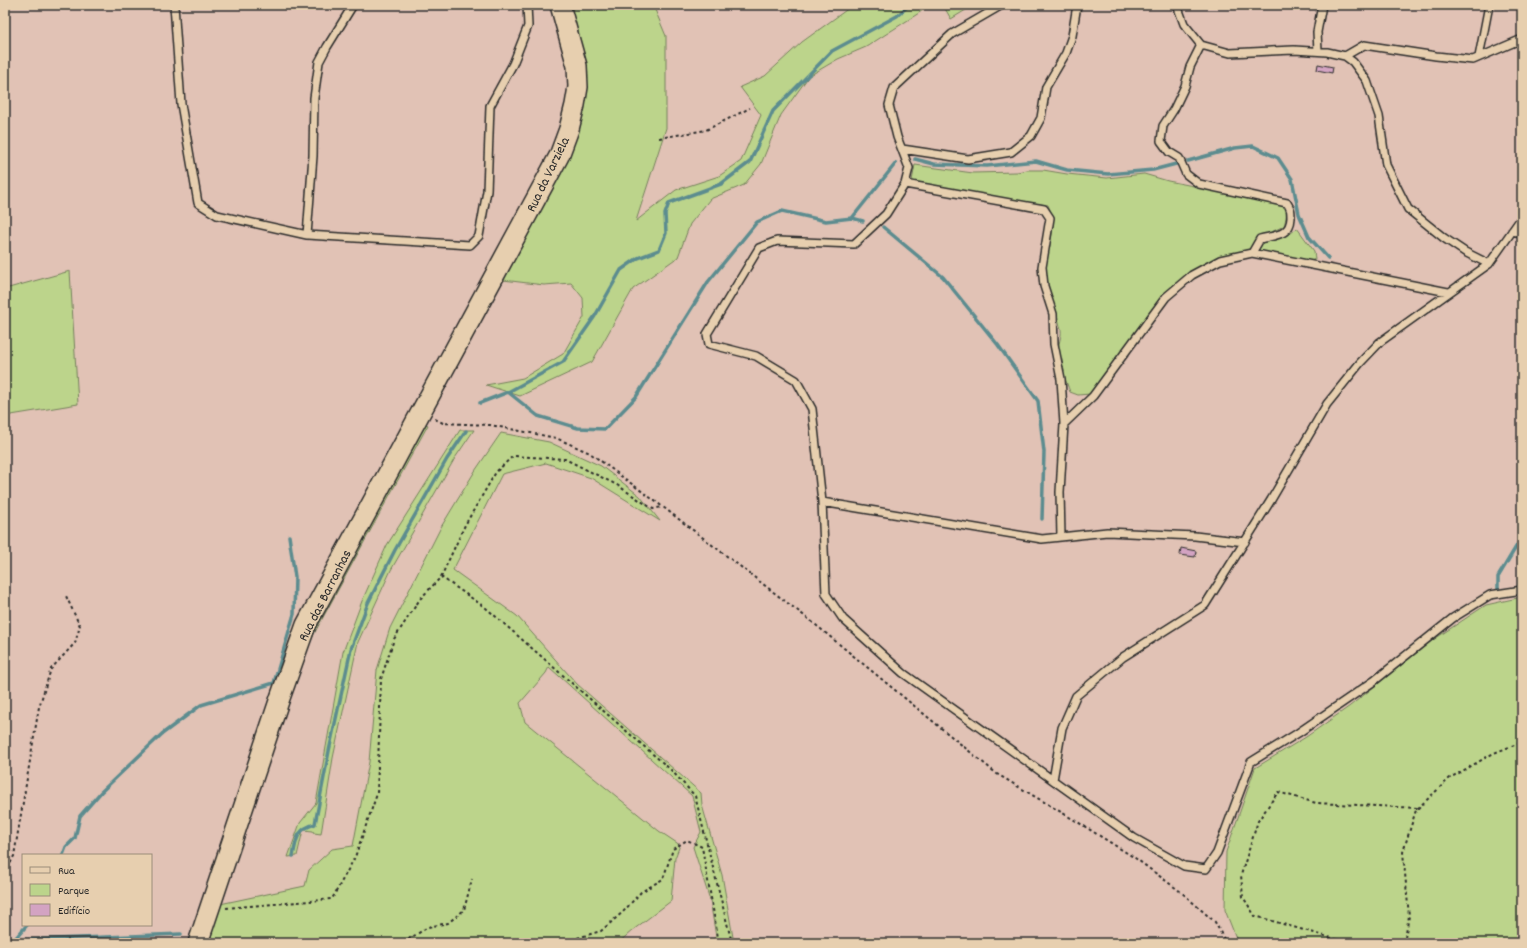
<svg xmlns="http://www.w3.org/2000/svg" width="1527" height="948" viewBox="0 0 1527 948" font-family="Dekko,sans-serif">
<rect width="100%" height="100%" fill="#e1c2b5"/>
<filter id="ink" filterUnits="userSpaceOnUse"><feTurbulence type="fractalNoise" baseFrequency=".025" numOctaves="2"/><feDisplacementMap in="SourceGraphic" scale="8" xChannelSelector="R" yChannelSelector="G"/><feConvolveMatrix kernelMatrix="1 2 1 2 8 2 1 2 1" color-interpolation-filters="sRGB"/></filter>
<g filter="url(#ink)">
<path fill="#bcd48b" stroke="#74805b" d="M568 5H653L666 36V128L636 221 676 190 719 176 741 161 761 115 740 87 765 76 802 42 853 5H929L919 13 866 47 838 59 809 76 781 115 761 164 744 185 710 199 690 224 678 257 633 289 592 362 520 396 486 385 523 378 563 354 584 317 583 298 571 283 544 285 503 280 555 184 581 111Z
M943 5H974L951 19Z
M915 165 973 173 1017 172 1027 170H1043L1067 174 1107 178 1144 174 1168 181 1284 204C1288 211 1286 219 1284 226L1267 234 1258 236 1252 250 1223 257 1164 296 1137 329 1105 379 1090 394 1078 395 1070 392C1066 380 1057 362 1058 351 1058 344 1062 337 1061 330 1057 311 1048 295 1046 277 1043 251 1061 231 1048 205L1013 201 912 181Z
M1297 228 1314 251 1315 259 1311 261 1259 251V246L1265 240C1278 240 1288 237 1297 228Z
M70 271 78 404 5 416V289Z
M423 423 428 425 315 632 289 691 312 631Z
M460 430H474L455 458 391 570 358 642 333 758 321 834 314 833 313 831 303 830 297 856 288 857 300 823 316 803 343 652 362 601 387 545Z
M501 433 549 442 601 466 640 496 660 521 591 478 546 463 502 474 453 570 517 616 577 684 701 793 702 805 722 875 734 943H717L710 900 693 847 701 832 692 796 549 667 546 673 520 703 525 722 659 831 680 845 675 858 671 901 633 930 618 943H206L220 904 305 886 309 870 332 849 353 846 369 762 377 670 390 628 441 527 475 471Z
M1522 597V943H1238L1225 910 1226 852 1255 768 1306 737 1350 706 1433 640 1486 605Z"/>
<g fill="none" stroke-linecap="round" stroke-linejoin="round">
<path stroke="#5b8c8f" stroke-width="3.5" d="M915 159 934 164 987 166 1036 161 1067 170 1108 174 1153 170 1176 164
M1188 161 1235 148 1253 146 1278 158 1292 179 1299 214 1309 237 1328 258
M852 218 863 221
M883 227 943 277 998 345 1038 401 1044 452 1042 519
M508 392 538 416 578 428 605 429 636 397 708 282 757 222 782 211 826 221 852 218 896 163
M480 403 508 392 563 362 595 316 621 270 638 258 659 250 666 233 665 214 669 203 721 184 750 162 773 111 832 51 897 16 909 5
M1498 589V577L1522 537
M63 855 66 847 75 838 80 816 101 792 162 734 201 705 274 683 294 614 295 577 289 536
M293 856C297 838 296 830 315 824L329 751 351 649 368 603 395 550 447 459 466 431
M15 939 30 940 181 934
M5 940 15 939 27 925"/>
</g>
<path fill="#d3a3c2" stroke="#2b2b2b" d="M1318 64 1333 67 1332 73 1317 70Z
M1181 548 1196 551 1195 557 1180 555Z"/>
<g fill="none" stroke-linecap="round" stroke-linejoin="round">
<g stroke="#2b2b2b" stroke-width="10">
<path id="service" d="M174 5 181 104 198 203 217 215 307 235 470 245 479 236 487 191 490 106 513 64 528 26 527 5
M1002 5 952 34 894 88 889 105 897 137 909 168 905 184 886 214 854 244 777 241 759 248 707 334 709 344 756 356 796 380 812 409 822 502 826 594 843 619 903 673 1134 838 1184 866 1206 869 1217 853 1251 762 1298 733 1374 681 1453 618 1490 595 1522 590
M1177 5 1184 24 1201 45 1230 53 1294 50 1327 52 1345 56 1353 62 1367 81 1379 116 1386 165 1408 209 1444 238 1465 252 1489 264
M1201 45 1190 67 1185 86 1174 109 1163 126 1161 141 1169 152 1179 158 1186 174 1199 184 1287 203C1291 209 1291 211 1291 218 1290 236 1275 235 1260 239L1252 253
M1318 51 1317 32 1322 5
M1345 56 1364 45 1436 56 1473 60 1522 39
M1479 57 1489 5
M902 149 968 159 1011 152 1031 136 1041 118 1046 87 1066 53 1072 36 1077 5
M905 184 1044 209 1050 218 1042 267 1044 286 1053 314 1054 344 1061 379 1064 424 1060 492 1061 537
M1512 231 1522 233
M307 235 313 156 314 98 319 62 327 47 353 5
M1064 424 1093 396 1166 297 1192 275 1220 260 1252 253 1448 292
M822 502 1042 539 1107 532 1195 536 1245 542
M1053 780 1062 728 1076 696 1123 657 1205 605 1271 500 1327 404 1360 363 1380 342 1489 264 1522 217"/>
</g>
<g stroke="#2b2b2b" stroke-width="22">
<path id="secondary" d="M198 943 280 698 306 625 559 156 569 129 575 105 578 87 577 66 560 5"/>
</g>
<path stroke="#2b2b2b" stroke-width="2" stroke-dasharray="3 3" stroke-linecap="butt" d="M659 138 706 130 750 108
M435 419 443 423 490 425 556 438 590 453 663 507 811 621 997 774 1076 821 1135 858 1181 892 1215 922 1226 943
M441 577 465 525 496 472 513 456 565 459 617 485 653 509 662 507
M5 874 14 856 39 707 51 669 75 643 80 626 66 596
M226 908 332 899 355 857 377 794 381 679 394 639 420 599 441 577 486 608 671 770 695 796 732 943
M403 943 428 927 448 923 464 910 472 879
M560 943 601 931 623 912 641 892 663 879 673 849 687 840 702 847 719 943
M1349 943 1255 916 1243 897 1241 875 1258 821 1278 792 1316 803 1418 808
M1404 943 1409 916 1403 852 1416 810 1450 778 1494 753 1522 742"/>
<use href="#service" stroke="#e7cfaf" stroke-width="7"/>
<use href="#secondary" stroke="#e7cfaf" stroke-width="19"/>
</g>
</g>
<g text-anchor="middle" stroke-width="3" stroke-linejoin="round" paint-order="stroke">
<g font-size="14" fill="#2b2b2b" stroke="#e7cfaf">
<text transform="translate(547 174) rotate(-64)" y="5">Rua da Varziela</text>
<text transform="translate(324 595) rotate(-63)" y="5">Rua das Barranhas</text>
</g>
</g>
<rect width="1527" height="948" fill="none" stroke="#e7cfaf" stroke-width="20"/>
<rect x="10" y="10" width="1507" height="928" fill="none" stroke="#2b2b2b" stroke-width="1.5" filter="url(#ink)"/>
<rect x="22" y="854" width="130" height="72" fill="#e7cfaf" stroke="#9c8d7a"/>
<rect x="30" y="867" width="20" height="6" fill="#e7cfaf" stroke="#9c8d7a"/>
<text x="58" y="874" font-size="12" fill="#2b2b2b">Rua</text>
<rect x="30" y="884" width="20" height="12" fill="#bcd48b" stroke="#9c8d7a"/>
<text x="58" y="894" font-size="12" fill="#2b2b2b">Parque</text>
<rect x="30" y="904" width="20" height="12" fill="#d3a3c2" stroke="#9c8d7a"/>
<text x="58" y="914" font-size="12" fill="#2b2b2b">Edifício</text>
</svg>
